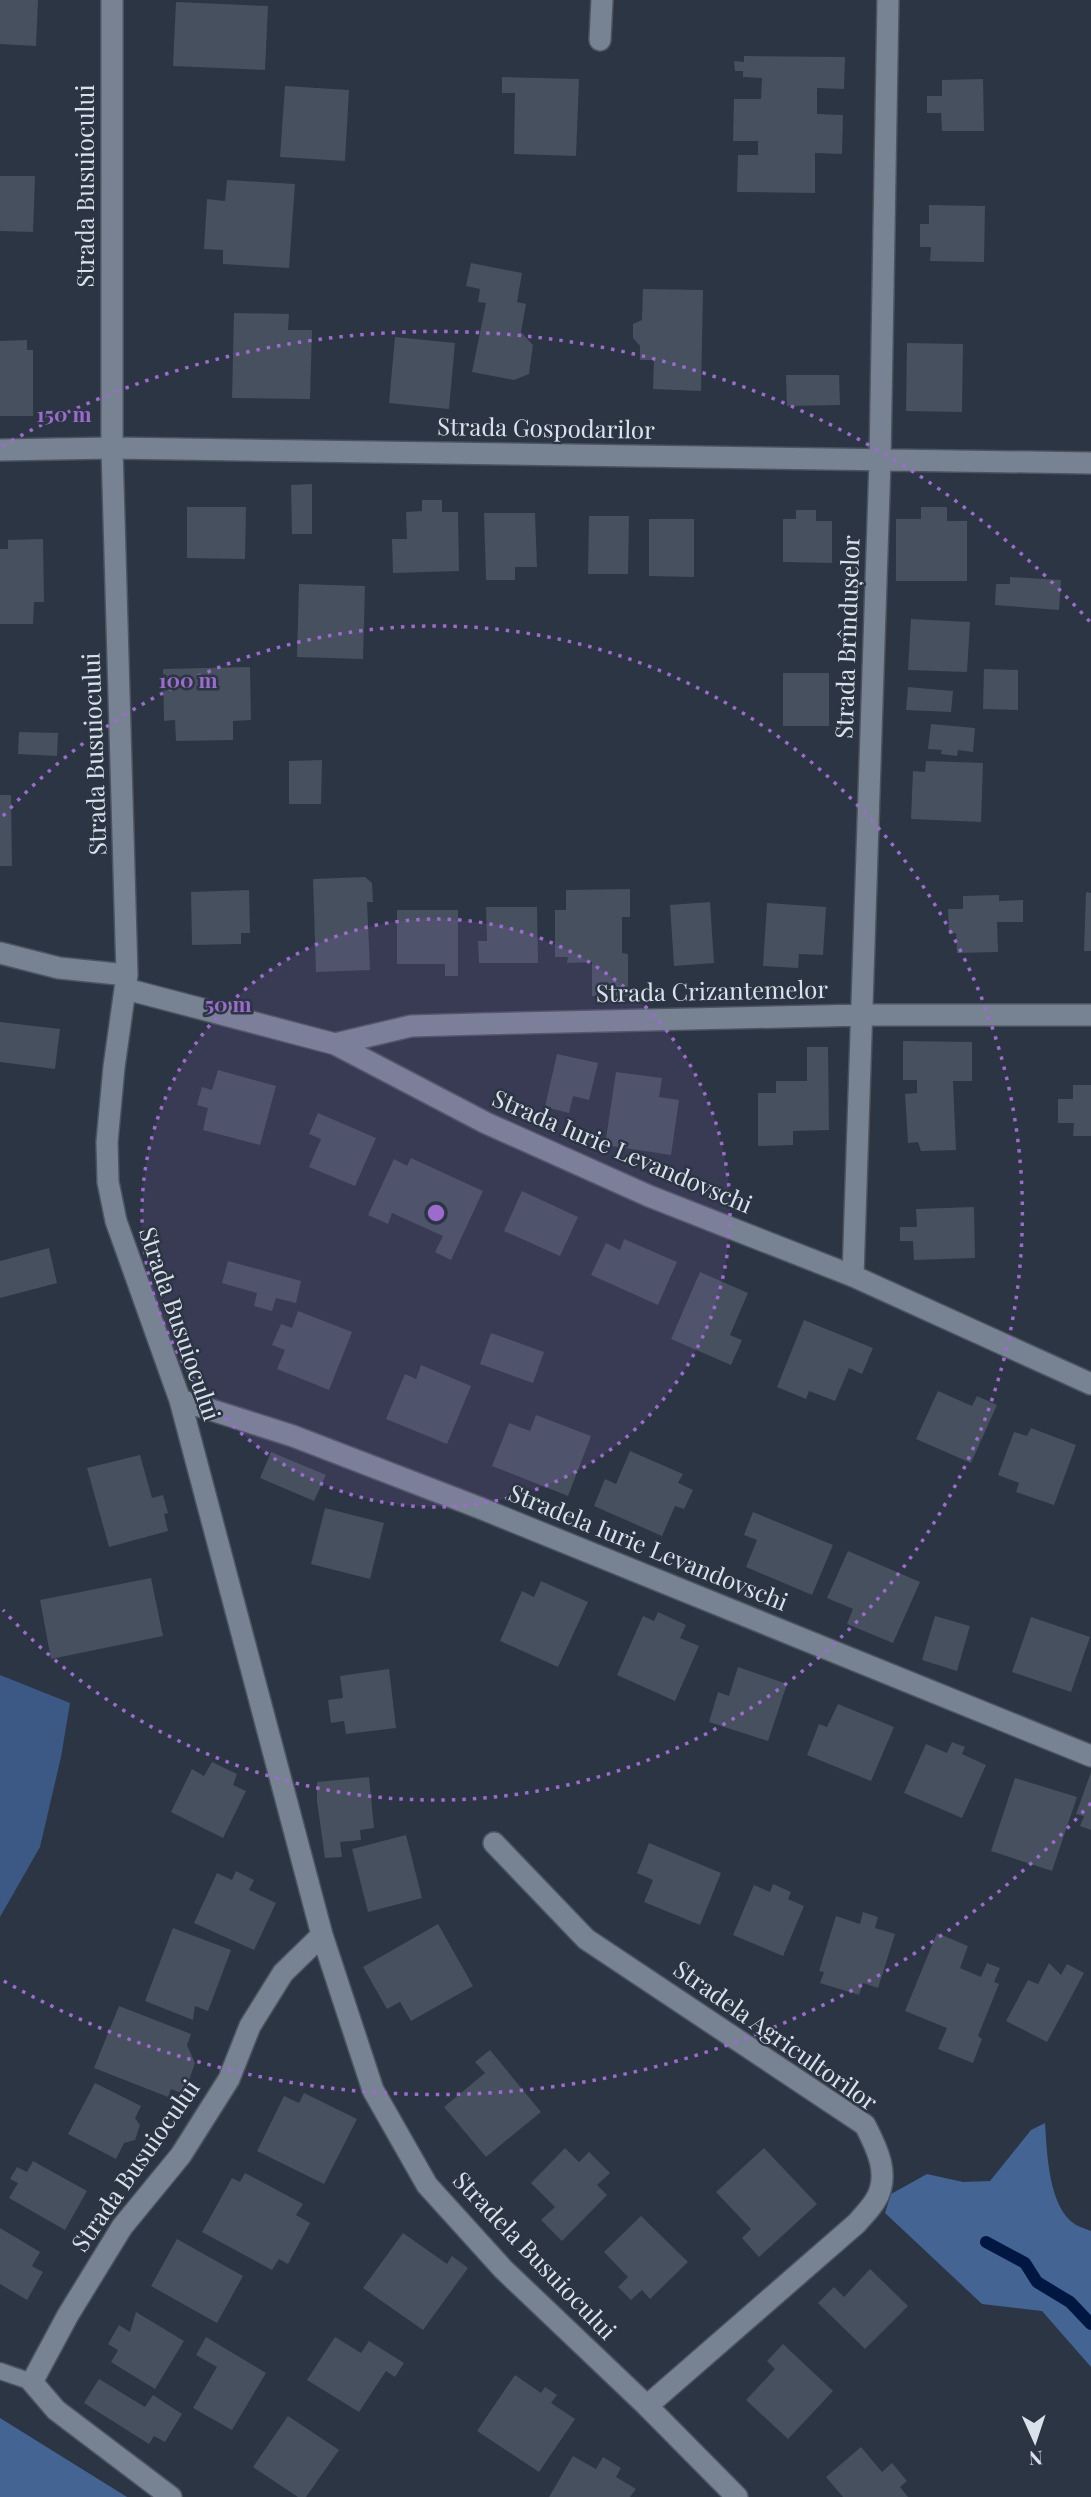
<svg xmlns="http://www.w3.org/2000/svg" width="1091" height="2497" viewBox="0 0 1091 2497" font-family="'Playfair Display',serif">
<rect width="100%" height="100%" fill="#2b3543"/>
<path fill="#3c5985" d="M0 1675 70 1703 61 1757 40 1847 0 1917Z"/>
<path fill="#446494" d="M1045 2123C1047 2151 1048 2208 1076 2225 1080 2227 1086 2229 1091 2231V2367L1042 2311 982 2304 885 2213 891 2194 927 2174 963 2182 990 2181 1031 2130Z
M0 2418 127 2497H0Z"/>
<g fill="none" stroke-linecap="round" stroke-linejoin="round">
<path stroke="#001841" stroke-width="12" d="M986 2242 1025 2263 1037 2282 1070 2302 1091 2324"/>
</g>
<path fill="#46505f" d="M0 0H38L36 46 0 44Z
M176 2 268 6 265 70 173 66Z
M744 56 845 57 844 89 817 88V114L843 115 842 154 815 153V193L737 192 738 155H758V141H733L734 99H761L762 78 743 77V71H735L734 61 744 62Z
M502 77 579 79 576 156 514 154 515 93H502Z
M983 79 984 131H942L941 113H927V96H942V80Z
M285 86 349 90 345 161 280 157Z
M0 176H35L33 232 0 231Z
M227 180 295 184 289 268 223 264V250L204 249 207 199 225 201Z
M929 205 985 206 984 262 930 261 931 247H920V224H929Z
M471 263 522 273 517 302 526 304 521 332 533 345 529 374 514 380 472 372 486 303 478 302 480 289 466 286Z
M643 289 703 290 701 391 653 389 654 360H640V346L633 338V324L642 320Z
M234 313 289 314 288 330H312L310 399 232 398Z
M395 337 455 343 449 409 389 403Z
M27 340V350H33V416H0V341Z
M907 343 963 344 962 412 906 411Z
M786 375H839L840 405 787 406Z
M312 484V534H292L291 485Z
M422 500H442V512H458L459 571 393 573 392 539H407L406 512 422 511Z
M187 507H246L245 559 187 558Z
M921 507H947V521H967V581H896V519H921Z
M796 510H816V521H832V563L783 562V519H796Z
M484 513H535L537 567H515V580H486Z
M589 516H629L628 574H588Z
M649 519H694V577L649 576Z
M43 539 44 602H34L33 624H0V549H8V540Z
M1010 577 1061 580 1059 610 995 605 996 584H1010Z
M299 584 365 586 363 659 297 657Z
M911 619 970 622 967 672 908 670Z
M250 667 251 720 233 721V740L176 741 175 720 164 721 163 669Z
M984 669 1018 670V710L983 709Z
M783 673H829V726H783Z
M908 687 953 691 951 712 906 710Z
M931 724 975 728 973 752 958 750 957 756 941 754 942 750 928 749Z
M19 732 58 733 57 756 18 754Z
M322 760 321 804H289V761Z
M926 761 983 763 981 822 911 819 913 771 925 772Z
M0 795H11L12 866H0Z
M365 877 372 883 373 902H367L370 970 316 972 313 879Z
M630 889V917H622V953L628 954V996H592V962L567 963 568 957H555V910H566V890Z
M249 890 250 933H241V944L192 945 191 892Z
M1086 892 1091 893V951H1084Z
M999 895V901L1023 900V922H997L998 952 957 953 956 933 949 934 948 909H963V896Z
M710 902 714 963 674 966 670 905Z
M767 903 826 907 823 955 799 954 798 968 763 966Z
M486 907H537L538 963H479L478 941H487Z
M397 910H458V976H445V964H397Z
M0 1022 60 1029 55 1069 0 1062Z
M903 1041 972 1042V1081H953L956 1150 921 1151 918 1142 908 1143 905 1094 917 1093V1080H903Z
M807 1047H828L829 1130 793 1131V1145L758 1146V1093H776V1081H807Z
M557 1054 598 1063 589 1100 573 1096 569 1113 545 1107Z
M218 1070 276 1086 260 1145 203 1130 208 1108 197 1105 202 1087 212 1090Z
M616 1072 662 1078 659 1097 679 1100 671 1155 605 1145Z
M1073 1085H1091V1136H1073L1074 1123H1058V1099H1073Z
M318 1113 376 1138 355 1186 309 1167 321 1139 309 1134Z
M411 1158 483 1191 451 1260 435 1252 443 1236 392 1213 388 1224 368 1215 394 1159 407 1166Z
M522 1191 578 1217 560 1256 504 1231Z
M974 1207 975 1258 914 1260 913 1241H900V1227H917L916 1209Z
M624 1239 677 1262 658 1305 591 1275 606 1243 620 1250Z
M49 1248 57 1283 0 1298V1261Z
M228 1261 301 1281 296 1303 276 1298 272 1311 254 1306 257 1293 222 1283Z
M700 1272 748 1293 730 1335 742 1340 731 1365 671 1339Z
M298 1311 352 1332 329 1390 277 1369 285 1350 272 1345 281 1324 292 1328Z
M804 1320 873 1348 862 1374 849 1368 835 1401 809 1391 806 1399 777 1387Z
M491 1333 544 1352 533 1383 480 1364Z
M421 1365 471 1386 447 1444 386 1419 405 1374 416 1379Z
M938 1391 972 1406 977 1396 997 1405 971 1463 916 1439Z
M536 1415 591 1436 568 1496 492 1466 509 1423 530 1431Z
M1031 1428 1076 1445 1054 1505 1016 1492 1019 1483 998 1475 1014 1432 1027 1436Z
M630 1451 683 1474 678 1483 693 1490 684 1509 675 1506 662 1536 594 1506 605 1479 616 1484Z
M271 1452 326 1475 314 1501 260 1478Z
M140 1455 152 1498 163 1495 168 1513 164 1514 168 1531 109 1547 87 1468Z
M325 1508 384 1523 370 1579 311 1564Z
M753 1512 833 1545 812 1595 746 1567 757 1540 744 1535Z
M848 1551 920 1582 893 1643 847 1624 853 1609 827 1598Z
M151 1578 163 1636 51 1659 40 1600Z
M541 1581 588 1602 558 1667 500 1641 522 1591 534 1597Z
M658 1612 686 1625 680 1638 699 1646 675 1701 617 1675 643 1616 654 1621Z
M935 1616 970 1626 957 1671 922 1660Z
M1031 1617 1090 1637 1071 1692 1012 1672Z
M738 1667 787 1684 768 1741 709 1722 718 1692 729 1696Z
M389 1669 396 1728 346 1734 344 1721 331 1723 328 1700 343 1698 340 1676Z
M838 1704 894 1727 871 1781 807 1755 819 1724 827 1727Z
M952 1742 965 1747 962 1754 986 1765 962 1818 904 1793 926 1744 947 1753Z
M212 1762 237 1774 233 1785 246 1791 223 1838 171 1812 192 1769 204 1776Z
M1091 1772V1830L1080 1826 1084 1816 1076 1814Z
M369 1777 374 1828 360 1830 361 1840 340 1842 342 1857 325 1858 317 1801V1782Z
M1015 1778 1077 1797 1052 1871 991 1851Z
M406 1835 422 1898 368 1912 352 1849Z
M649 1843 721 1873 700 1925 644 1902 653 1880 637 1873Z
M236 1871 254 1880 249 1890 276 1903 254 1950 194 1923 217 1873 232 1880Z
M773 1884 791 1892 788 1899 804 1906 783 1956 733 1935 754 1885 770 1892Z
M863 1912 878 1917 875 1928 895 1934 878 1988 863 1983 859 1995 820 1983 824 1972 819 1971 836 1916 860 1924Z
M438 1924 473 1986 411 2021 400 2002 387 2009 363 1967Z
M173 1928 231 1950 208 2011 195 2006 193 2020 145 2001Z
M937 1933 968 1946 960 1968 981 1977 987 1963 1000 1968 994 1982 999 1984 978 2036 982 2039 973 2063 938 2049 947 2028 905 2011Z
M1049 1963 1061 1975 1067 1964 1084 1973 1047 2042 1006 2021 1028 1980 1038 1984Z
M119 2006 191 2034 187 2045 195 2063 184 2094 171 2089 168 2097 94 2068Z
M490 2050 541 2112 486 2157 444 2107 485 2073 475 2062Z
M95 2083 141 2106 135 2118 140 2125 135 2140 124 2143 116 2159 68 2134Z
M304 2093 357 2119 324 2184 257 2151 284 2096 299 2103Z
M565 2148 579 2162 589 2152 610 2173 597 2185 607 2195 562 2241 541 2220 555 2207 531 2183Z
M764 2148 817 2204 759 2257 742 2238 751 2229 716 2192Z
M33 2161 87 2191 65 2230 9 2198 18 2183 10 2179 17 2167 27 2172Z
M245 2173 303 2204 296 2215 310 2223 288 2264 279 2259 272 2270 202 2232 232 2178 240 2182Z
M641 2216 688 2262 650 2299 642 2290 631 2300 618 2287 628 2277 604 2252Z
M0 2228 40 2252 32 2266 43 2272 27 2300 0 2284Z
M403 2233 447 2264 452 2256 468 2268 423 2330 363 2288Z
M177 2239 243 2276 217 2323 151 2286Z
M870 2269 908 2306 865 2349 818 2303 834 2287 844 2297Z
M136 2312 184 2341 155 2389 111 2362 118 2350 108 2344 119 2325 130 2332Z
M206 2337 266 2373 232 2430 193 2408 217 2367 196 2355Z
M335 2337 361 2353 369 2341 404 2363 395 2377 386 2371 359 2412 307 2380Z
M783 2344 833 2391 788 2439 746 2400 775 2369 767 2361Z
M515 2375 541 2393 545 2387 557 2395 551 2403 575 2419 539 2472 477 2431Z
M99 2379 145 2407 153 2395 182 2414 165 2442 154 2436 149 2444 84 2403Z
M288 2416 339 2450 306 2497H298L253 2467Z
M861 2447 882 2472 892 2463 907 2481 900 2487 908 2497H843L826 2477Z
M573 2456 596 2469 603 2457 621 2468 616 2477 636 2489 630 2497H549Z"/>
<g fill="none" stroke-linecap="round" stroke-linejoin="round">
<g stroke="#4c535f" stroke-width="19">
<path id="lane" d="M0 2371 32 2382"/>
</g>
<g stroke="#4c535f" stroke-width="24">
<path id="street" d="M112 0V448L127 975 114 1067 107 1142 108 1182 116 1221 180 1400 322 1935 373 2090 427 2185 503 2269 647 2406 737 2497
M600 40 602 0
M0 450 112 448 1091 463
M0 953 59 968 127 975
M126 989 335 1044 486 1123 649 1196 853 1276 1091 1384
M335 1044 411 1026 480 1024 863 1015H1091
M853 1276 880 461 888 0
M180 1400 293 1436 480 1508 1091 1756
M494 1843 586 1939 865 2125C877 2148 891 2176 875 2201 870 2209 863 2216 857 2223L647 2406
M171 2497 56 2410 32 2382 68 2315 122 2227 181 2155 229 2079 250 2026 283 1973 322 1935"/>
</g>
<use href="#lane" stroke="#778293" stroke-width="16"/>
<use href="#street" stroke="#778293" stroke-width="21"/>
</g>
<circle cx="436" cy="1213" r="294" fill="#9d6bce" fill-opacity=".12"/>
<g fill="none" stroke="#9d6bce" stroke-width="3.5" stroke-dasharray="3.5 7">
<circle cx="436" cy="1213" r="294"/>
<path d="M3 816A587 587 0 1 1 3 1610"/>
<path d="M1091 1803A881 881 0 0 1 2 1980M2 446A881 881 0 0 1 1091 623"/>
</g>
<g text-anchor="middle" stroke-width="5" stroke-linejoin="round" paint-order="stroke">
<g font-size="24" fill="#dbe1ea" stroke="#2b3543">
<text transform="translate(86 186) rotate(-90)" y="8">Strada Busuiocului</text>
<text transform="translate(546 429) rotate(1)" y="8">Strada Gospodarilor</text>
<text transform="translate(848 637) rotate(-88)" y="8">Strada Brîndușelor</text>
<text transform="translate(95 754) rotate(-92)" y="8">Strada Busuiocului</text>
<text transform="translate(712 992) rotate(-1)" y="8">Strada Crizantemelor</text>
<text transform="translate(622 1152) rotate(23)" y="8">Strada Iurie Levandovschi</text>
<text transform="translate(179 1324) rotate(71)" y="8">Strada Busuiocului</text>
<text transform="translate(648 1548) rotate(22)" y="8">Stradela Iurie Levandovschi</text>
<text transform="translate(775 2036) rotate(35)" y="8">Stradela Agricultorilor</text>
<text transform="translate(136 2166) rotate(-55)" y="8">Strada Busuiocului</text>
<text transform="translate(534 2256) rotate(46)" y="8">Stradela Busuiocului</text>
</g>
</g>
<circle cx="436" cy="1213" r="10" fill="#9d6bce" stroke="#2b3543" stroke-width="3.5"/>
<g font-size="21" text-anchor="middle" font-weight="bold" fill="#9d6bce" stroke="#2b3543" stroke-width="5" stroke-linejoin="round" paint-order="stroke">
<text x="64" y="422">150 m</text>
<text x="188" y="688">100 m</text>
<text x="228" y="1012">50 m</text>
</g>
<g transform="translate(1035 2441) rotate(177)" stroke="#2b3543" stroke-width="5" paint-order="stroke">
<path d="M0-5L12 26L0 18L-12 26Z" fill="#dbe1ea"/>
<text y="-10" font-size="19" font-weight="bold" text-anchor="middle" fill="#dbe1ea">N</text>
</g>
</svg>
